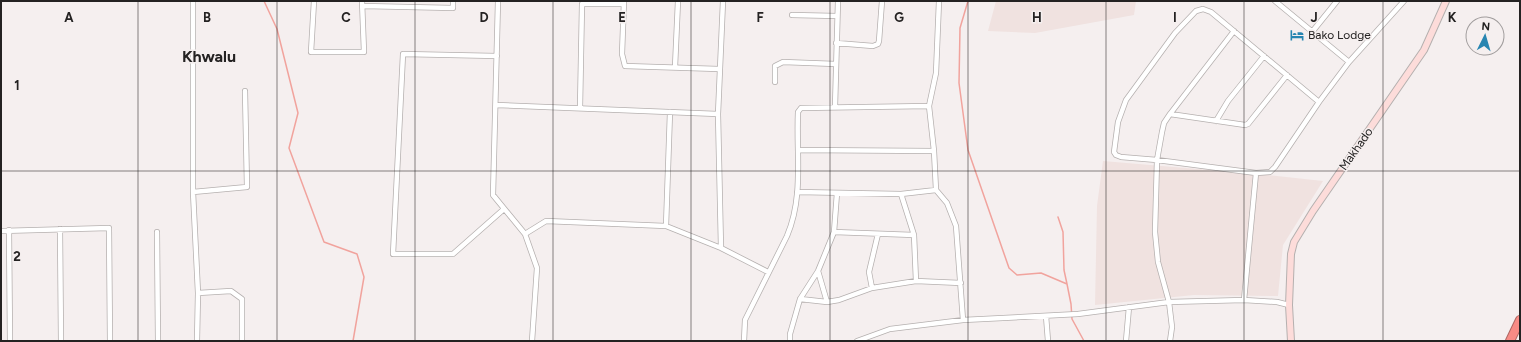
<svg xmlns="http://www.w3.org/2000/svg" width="1521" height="342" viewBox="0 0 1521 342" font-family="Figtree,sans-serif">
<rect width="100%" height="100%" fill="#f5efef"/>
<path fill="#f0e2e0" d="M996 1H1136L1134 15 1035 33 988 31Z
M1103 161 1268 175 1323 181 1283 245 1278 296 1194 295 1095 305 1097 206Z"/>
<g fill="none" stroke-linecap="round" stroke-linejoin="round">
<path stroke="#f1a39d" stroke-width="1.5" d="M264 1 277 29 298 113 289 148 324 242 357 254 364 277 353 341
M968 1 960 28 959 83 968 150 1009 268 1017 275 1041 273 1067 284 1071 304 1072 319 1084 341
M1058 217 1063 232 1064 270 1067 284"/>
<g stroke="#b5b0af" stroke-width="6">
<path id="street" d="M193 1V192L198 293 197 341
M314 1 311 52H364L362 1
M498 1 493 195 525 234 537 268 532 341
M624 1 622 54 625 66 719 69
M723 1 718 114 721 248 768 272
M1275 1 1349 62
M363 6 453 8V1
M792 15 837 16
M1312 32 1337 1
M836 43 873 46 878 44 879 41 882 1
M497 56 403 54 393 254H453L504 209
M675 67 678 1
M775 82V66L783 62 836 64
M1319 102 1211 12 1203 9 1196 11 1175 33 1126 100 1118 122 1114 152 1116 155 1121 157 1157 160 1256 173 1270 172 1275 167 1319 102 1349 62 1404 1
M496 105 718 114
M929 106 936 73 939 1
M835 107 838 1
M580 108 582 4H624
M1170 114 1245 125 1248 124 1287 75
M1216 121 1228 101 1264 56
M798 150 934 151
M193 192 247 187 245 91
M797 192 901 194 936 190
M901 194 914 235 916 281
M666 226 721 248
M60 229 61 341
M9 230 10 341
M1 231 109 228 110 341
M157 232 158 341
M834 232 914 235
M525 234 546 221 666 226 670 112
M818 271 827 302
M872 288 869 272 878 234
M198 293 231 291 242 299V341
M800 299 827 302 839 300 872 288 916 281 961 283
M1244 300 1256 173
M1046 316 1048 341
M744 341 745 320 787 236C804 196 796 154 798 112L801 108 929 106 934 151 936 190 947 203 956 226 963 320
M790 341V334L800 299 818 271 834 232 837 193
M857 341 890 329 963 320 1078 314 1169 302 1244 300 1277 302 1289 305
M1126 341 1129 307
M1170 341 1172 327 1169 302 1158 262 1155 232 1157 160 1162 132 1164 123 1170 114 1234 31"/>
</g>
<g stroke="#b5b0af" stroke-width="8">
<path id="secondary" d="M1291 341 1289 305 1291 254 1294 242 1313 211 1424 50 1446 1"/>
</g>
<g stroke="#ad6662" stroke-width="10">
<path id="highway" d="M1510 341 1520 320"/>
</g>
<use href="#street" stroke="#fff" stroke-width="4.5"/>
<use href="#secondary" stroke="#fddcda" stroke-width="6"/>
<use href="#highway" stroke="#f78b85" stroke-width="8"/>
</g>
<path fill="none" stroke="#242222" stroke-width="1" stroke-opacity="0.55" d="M138 1V341M277 1V341M415 1V341M553 1V341M691 1V341M830 1V341M968 1V341M1106 1V341M1244 1V341M1383 1V341M1 171H1520"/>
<defs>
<g id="hotel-bare" transform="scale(1.08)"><path d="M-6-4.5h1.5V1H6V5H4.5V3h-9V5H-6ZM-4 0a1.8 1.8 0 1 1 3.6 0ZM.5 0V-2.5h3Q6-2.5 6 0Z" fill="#2785b1" stroke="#f5efef" stroke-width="2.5" paint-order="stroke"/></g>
</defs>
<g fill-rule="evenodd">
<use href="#hotel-bare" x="1297" y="35"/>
</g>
<g text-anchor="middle" stroke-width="3" stroke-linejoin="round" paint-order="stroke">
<g font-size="12" fill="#242222" stroke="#f5efef" text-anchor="start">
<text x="1308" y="39">Bako Lodge</text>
</g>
<g font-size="12" fill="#242222" stroke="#f5efef">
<text transform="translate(1356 149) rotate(-55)" y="4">Makhado</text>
</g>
<g font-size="16" font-weight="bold" fill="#242222" stroke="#f5efef">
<text x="209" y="62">Khwalu</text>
</g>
</g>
<g font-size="13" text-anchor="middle" font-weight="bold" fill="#242222" stroke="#f5efef" stroke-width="3" stroke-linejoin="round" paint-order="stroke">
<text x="69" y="22">A</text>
<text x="207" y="22">B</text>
<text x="346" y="22">C</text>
<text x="484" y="22">D</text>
<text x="622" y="22">E</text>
<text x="760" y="22">F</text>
<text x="899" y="22">G</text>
<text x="1037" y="22">H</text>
<text x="1175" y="22">I</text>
<text x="1314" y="22">J</text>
<text x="1452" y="22">K</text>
<text x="17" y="90">1</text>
<text x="17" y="261">2</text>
</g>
<rect width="1521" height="342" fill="none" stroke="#242222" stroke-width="4"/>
<g transform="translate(1485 36) rotate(5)"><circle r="19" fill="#f5efef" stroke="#a19d9d"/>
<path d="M0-3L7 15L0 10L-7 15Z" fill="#2785b1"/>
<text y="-6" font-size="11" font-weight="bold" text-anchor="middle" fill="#242222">N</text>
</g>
</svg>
